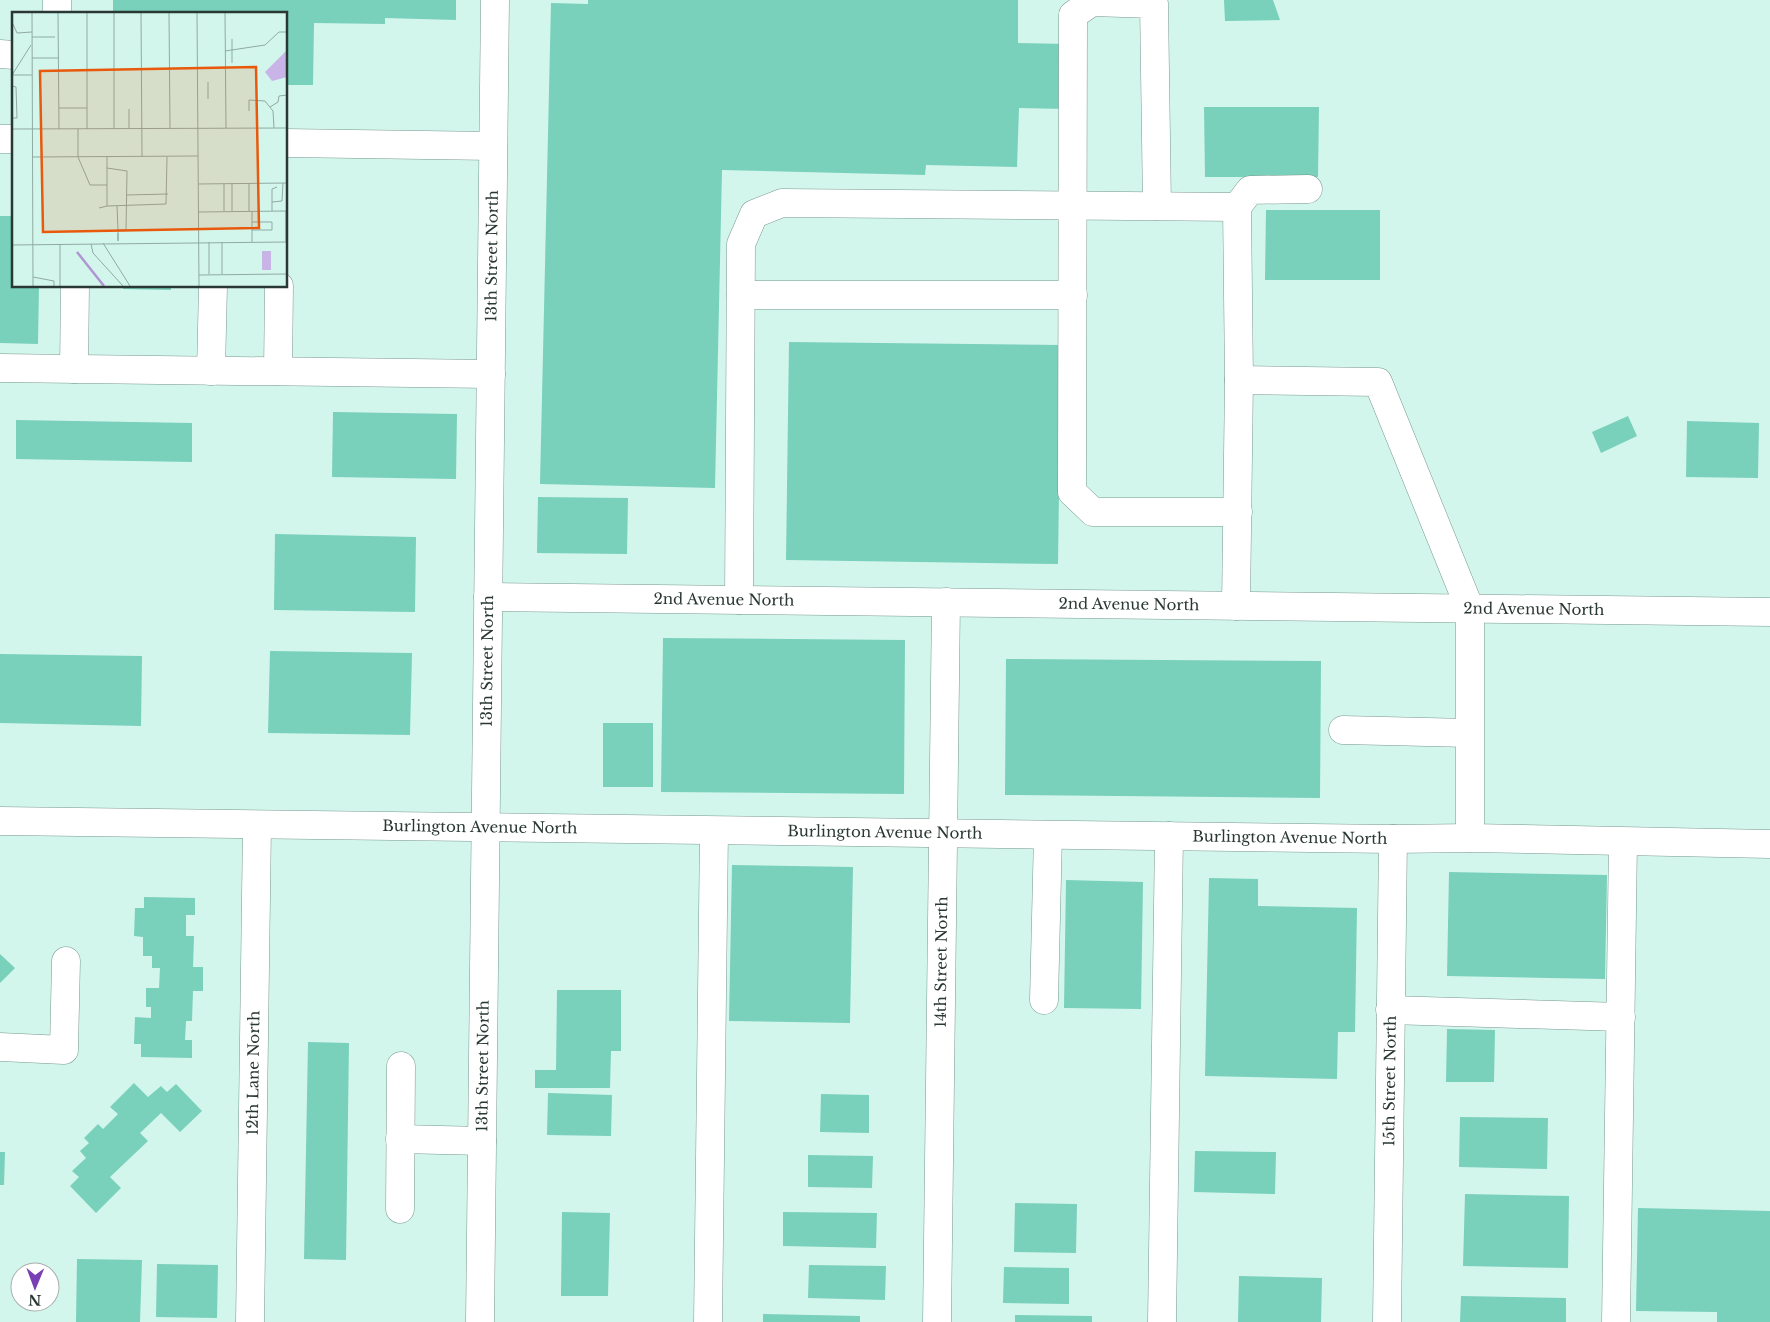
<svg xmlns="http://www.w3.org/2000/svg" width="1770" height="1322" viewBox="0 0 1770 1322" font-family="'Libre Baskerville',serif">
<rect width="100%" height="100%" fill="#d3f6ec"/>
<path fill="#79d0bb" d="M113 0H456V20L385 18V24L314 23 313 85H286V14H113Z
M588 0H1018V43L1066 44 1065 109 1019 108 1017 167 926 165 925 175 722 170 715 488 540 484 551 3 588 4Z
M1224 0H1273L1280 20 1225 21Z
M1204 107H1319L1318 177H1205Z
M1266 210H1380V280H1265Z
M0 216H14V286H39L38 344 0 343Z
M123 286H171V290L123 289Z
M789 342 1061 345 1058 564 786 560Z
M333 412 457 414 456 479 332 477Z
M1628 416 1637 436 1601 453 1592 432Z
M16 420 192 423V462L16 459Z
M1687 421 1759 423 1758 478 1686 477Z
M538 497 628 498 627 554 537 553Z
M275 534 416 537 415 612 274 610Z
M663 638 905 640 904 794 661 792Z
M270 651 412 653 410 735 268 733Z
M0 654 142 656 141 726 0 723Z
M1006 659 1321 661 1320 798 1005 795Z
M603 723H653V787H603Z
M732 865 853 867 850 1023 729 1021Z
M1449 872 1607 875 1605 979 1447 976Z
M1209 878 1258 879V906L1357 908 1355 1032H1338L1337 1079 1205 1076Z
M1066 880 1143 882 1141 1009 1064 1008Z
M144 897 195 898V915H186V936H194L193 967H203V991H193L192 1021H186L185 1040H192V1058L141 1057V1044H134L135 1017 151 1018V1007H146V988H159L160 968H152V956H143V937L134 936 135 908H144Z
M0 954 15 968 0 983Z
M557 990H621V1051H611L610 1088H535V1070H556Z
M1447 1029 1495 1030 1494 1082H1446Z
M308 1042 349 1043 346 1260 304 1259Z
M134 1083 148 1097 161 1086 167 1092 176 1084 202 1111 180 1132 161 1113 140 1133 148 1141 110 1177 121 1188 96 1213 70 1186 79 1177 72 1171 86 1158 80 1151 89 1143 84 1138 98 1124 103 1129 118 1114 110 1107Z
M548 1093 612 1095 611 1136 547 1135Z
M821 1094 869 1095V1133L820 1132Z
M1460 1117 1548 1118 1547 1169 1459 1167Z
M1195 1151 1276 1152 1275 1194 1194 1192Z
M0 1152H5L4 1185H0Z
M808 1155 873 1156 872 1188 808 1187Z
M1465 1194 1569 1196 1568 1268 1463 1266Z
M1015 1203 1077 1204 1076 1253 1014 1252Z
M1638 1208 1770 1211V1322H1717V1312L1636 1311Z
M562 1212 610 1213 608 1296H561Z
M783 1212 877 1213 876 1248 783 1246Z
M77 1259 142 1260 140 1322H76Z
M157 1264 218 1265 217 1318 156 1317Z
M809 1265 886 1266 885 1300 808 1298Z
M1004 1267 1069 1268V1304L1003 1303Z
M1239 1276 1322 1278 1321 1322H1238Z
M1461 1296 1566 1298V1322H1460Z
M763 1314 860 1316V1322H763Z
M1015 1315 1092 1316V1322H1015Z"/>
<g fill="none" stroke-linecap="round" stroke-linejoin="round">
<g stroke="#799990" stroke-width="29">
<g id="minor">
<path d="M57 14V0"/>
<path d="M0 54 14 55"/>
<path d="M0 139H14"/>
<path d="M286 143 493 146"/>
<path d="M1157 206 1154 4 1092 2 1073 15 1072 492 1093 512H1238"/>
<path d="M741 295H1073"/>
<path d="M0 368 491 374"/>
<path d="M74 369 75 286"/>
<path d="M211 371 213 286"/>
<path d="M278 371 279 286"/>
<path d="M1239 380 1237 207 1250 190 1308 189"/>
<path id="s1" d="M488 597 1770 612"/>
<path d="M739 600 741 244 754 214 782 203 1237 207"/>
<path d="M1236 606 1239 380 1378 382 1470 609V838"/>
<path d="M1343 730 1469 733"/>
<path id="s2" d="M0 821 1393 839 1470 838 1770 844"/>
<path d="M1044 1000 1048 835"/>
<path d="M1390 1010 1621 1017"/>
<path d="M0 1047 64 1050 66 961"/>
<path d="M400 1139 482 1141"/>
<path d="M400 1209 401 1066"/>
<path id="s3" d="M250 1322 257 826"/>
<path id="s4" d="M480 1322 495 0"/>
<path d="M708 1322 714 831"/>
<path id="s5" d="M937 1322 946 602"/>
<path d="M1162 1322 1169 836"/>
<path id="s6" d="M1387 1322 1393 839"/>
<path d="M1616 1322 1623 842"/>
</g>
</g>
<use href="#minor" stroke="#fff" stroke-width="28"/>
</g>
<g text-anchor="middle" stroke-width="4.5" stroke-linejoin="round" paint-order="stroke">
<g font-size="15" fill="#2a3834" stroke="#fff">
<text dy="5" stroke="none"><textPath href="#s4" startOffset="1066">13th Street North</textPath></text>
<text dy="5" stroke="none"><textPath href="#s1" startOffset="236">2nd Avenue North</textPath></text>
<text dy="5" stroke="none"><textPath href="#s1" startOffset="641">2nd Avenue North</textPath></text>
<text dy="5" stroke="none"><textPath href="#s1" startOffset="1046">2nd Avenue North</textPath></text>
<text dy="5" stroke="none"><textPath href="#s4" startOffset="661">13th Street North</textPath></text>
<text dy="5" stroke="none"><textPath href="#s2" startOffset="480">Burlington Avenue North</textPath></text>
<text dy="5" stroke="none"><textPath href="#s2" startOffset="885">Burlington Avenue North</textPath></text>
<text dy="5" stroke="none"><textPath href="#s2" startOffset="1290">Burlington Avenue North</textPath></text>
<text dy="5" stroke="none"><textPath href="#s5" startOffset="360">14th Street North</textPath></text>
<text dy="5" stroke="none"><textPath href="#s4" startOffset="256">13th Street North</textPath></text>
<text dy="5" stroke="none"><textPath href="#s3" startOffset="249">12th Lane North</textPath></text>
<text dy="5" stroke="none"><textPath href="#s6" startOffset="241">15th Street North</textPath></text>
</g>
</g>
<g transform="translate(12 12)">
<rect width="275" height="275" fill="#d3f6ec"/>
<path d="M275 38V65L260 69 253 60ZM250 239H259V258H250Z" fill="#c8b4e6"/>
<path fill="none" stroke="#b097d3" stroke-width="2.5" d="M65 240 92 274"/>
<path fill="none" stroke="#8faaa2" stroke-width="1" d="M20 1 21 274M46 1 47 117M75 1V117M102 1V117M129 1 130 145M157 1 158 116M185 1 187 274M213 1 214 116M0 10 5 21 20 20M20 25H43M220 27V51M213 39 253 33 267 20H275M20 46H47M0 63 19 33M0 63H20M196 70V87M0 74 4 75 5 106H0M258 95 266 90 267 84 275 83M47 96H75M237 99V88L253 89 261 99 262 116M0 117 275 116M66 117V145L78 173H95V145M117 117V97M20 145 186 144M95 156 115 159 114 218H106L105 194M220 171V199M186 172 275 171M115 183 156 182M260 190 270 189 271 171M95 194 154 192 155 145M87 196 95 194V173M212 199V172M237 199V171M240 199V230M260 199V177L265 175M274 199V230M186 200 275 199M240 210H260V218H240M106 221V229V218M197 230V262M210 230V262M91 231 118 274M48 232V274M79 232 81 241 111 274M0 233 275 230M187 263 275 262M21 265 42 269V274"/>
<path fill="#e8590c" fill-opacity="0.15" stroke="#e8590c" stroke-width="2.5" d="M244 55 247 216 31 220 28 59Z"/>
<rect width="275" height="275" fill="none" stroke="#2a3834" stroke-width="2.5"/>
</g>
<g transform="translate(35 1287) rotate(181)"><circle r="24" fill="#ffffff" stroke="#aaafae"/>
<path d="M0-4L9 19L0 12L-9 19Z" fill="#793fb5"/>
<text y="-8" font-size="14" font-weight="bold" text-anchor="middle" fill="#2a3834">N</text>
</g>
</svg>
